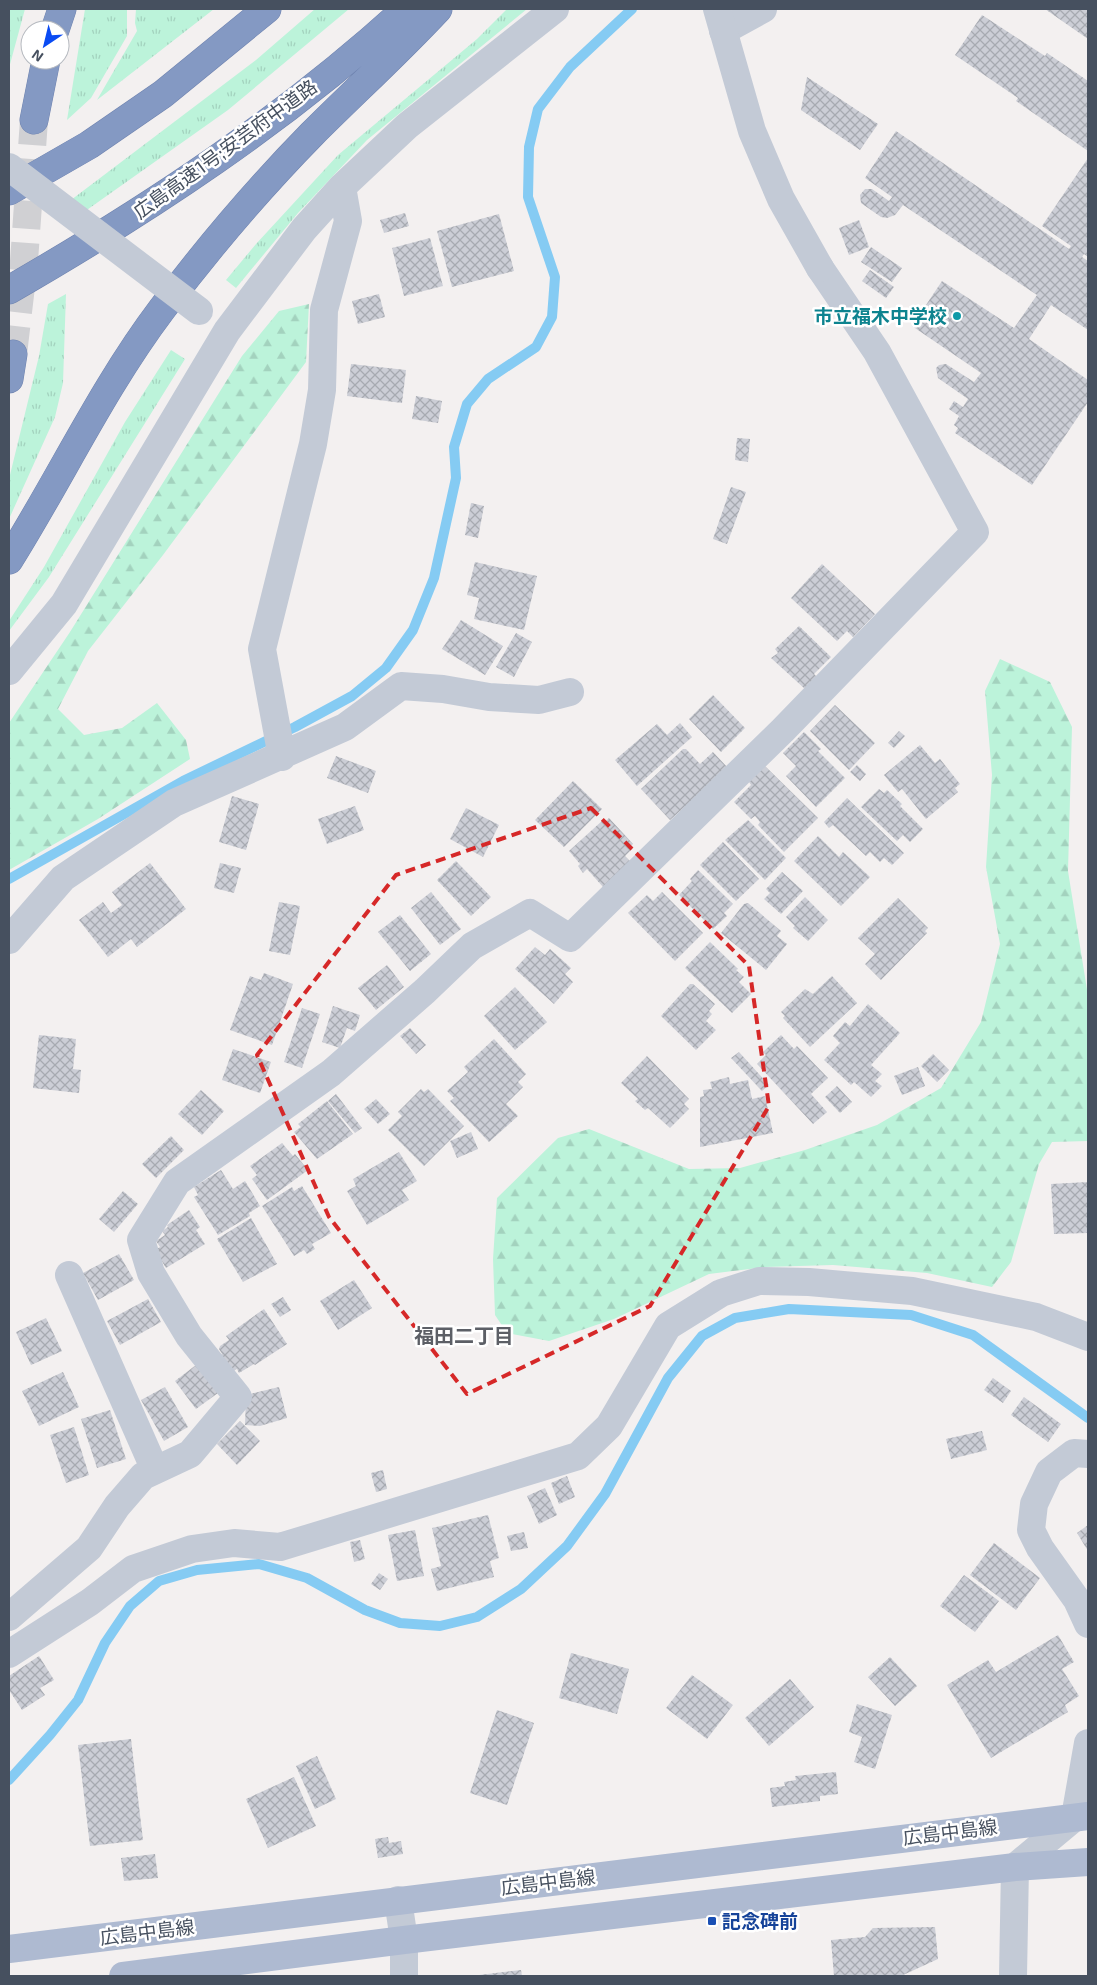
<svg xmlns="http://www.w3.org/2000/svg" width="1097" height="1985" viewBox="0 0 1097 1985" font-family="'Exo 2','Noto Sans JP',sans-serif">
<defs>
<pattern id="grass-tufts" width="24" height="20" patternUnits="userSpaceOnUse" patternTransform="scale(1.25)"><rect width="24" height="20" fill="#bcf3da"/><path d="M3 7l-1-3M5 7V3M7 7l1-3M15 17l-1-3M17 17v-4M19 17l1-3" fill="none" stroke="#a3d2be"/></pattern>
<pattern id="forest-firs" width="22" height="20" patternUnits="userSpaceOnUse" patternTransform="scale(1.25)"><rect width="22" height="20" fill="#bcf3da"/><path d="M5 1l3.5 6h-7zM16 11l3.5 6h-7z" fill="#a3d2be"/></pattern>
<pattern id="building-cross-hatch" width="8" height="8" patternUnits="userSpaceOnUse" patternTransform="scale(1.25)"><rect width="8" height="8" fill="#ccced6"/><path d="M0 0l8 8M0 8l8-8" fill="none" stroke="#a7aab1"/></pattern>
</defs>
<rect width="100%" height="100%" fill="#f3f0f0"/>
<path fill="url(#grass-tufts)" d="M9 9H25L9 68Z
M85 9H127V36L91 98 67 120Z
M136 9H214L97 100 137 31 135 23Z
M315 9H349L228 110 84 212 71 200 256 60Z
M507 9H527L367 140 298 213 236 288 226 280 256 244 338 155 477 39Z
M66 294 63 383 55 417 9 519V479L39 356 48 304Z
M171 350 185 359 49 577 9 631V621L44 567 125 422Z"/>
<path fill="url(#forest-firs)" d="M309 304 306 362 163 555 88 651 58 709 84 735 122 728 157 703 186 740 190 759 98 819 9 870V723L70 632 242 356 279 311Z
M1000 659 1050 682 1072 727 1068 871 1088 996V1141L1052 1142 1039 1164 1011 1262 992 1287 927 1273 833 1265 765 1267 709 1274 614 1319 549 1341 507 1333 495 1315 493 1259 497 1198 558 1138 589 1129 689 1169 740 1168 805 1150 877 1125 941 1088 981 1022 1000 944 986 867 992 775 985 691Z"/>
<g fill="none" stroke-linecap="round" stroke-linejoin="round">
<path stroke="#85cbf3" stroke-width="10" d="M9 879 183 781 295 727 352 696 386 668 413 630 434 578 456 478 454 447 467 404 488 379 536 347 552 317 555 277 528 197 529 147 538 109 570 67 632 9
M9 1780 50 1735 78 1700 105 1643 130 1606 159 1581 197 1570 259 1564 307 1578 365 1610 400 1623 440 1626 477 1617 521 1589 567 1546 605 1494 668 1378 702 1336 735 1318 789 1309 911 1315 973 1335 1088 1418"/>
</g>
<path fill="url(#building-cross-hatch)" d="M1045 9H1088V39Z
M982 15 1045 56 1047 53 1088 81V151L1016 101 1018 98 955 55Z
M807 77 878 124 860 150 801 110Z
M896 131 1069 249 1071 246 1042 226 1088 158V257L1084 254 1082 257 1088 261V330L1051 305 1029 339 1088 380V402L1032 485 955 433 958 428 954 425 959 416 949 409 954 401 963 407 968 399 938 378 936 368 939 365 946 364 974 382 981 373 912 326 942 281 1014 328 1037 295 903 205 895 215 887 218 881 217 861 203 860 195 865 189H872L889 201 892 197 865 178Z
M405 213 409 226 384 233 380 220Z
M499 214 514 271 452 287 437 231Z
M859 220 869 247 849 255 839 228Z
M430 238 443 286 404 296 392 248Z
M871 247 902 268 892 282 861 262Z
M870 270 894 287 886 298 862 281Z
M379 294 385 317 358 324 352 301Z
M351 364 406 370 402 403 347 396Z
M416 396 442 401 438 423 412 419Z
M737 438 750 439 748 462 735 460Z
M731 487 746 492 727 544 713 539Z
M471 503 484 506 478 538 465 535Z
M475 562 537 576 524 630 474 619 479 598 467 595Z
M822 564 875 614 853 637 847 631 837 641 791 598Z
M461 620 503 646 485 675 442 649Z
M799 626 831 657 814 674 817 677 805 689 771 658 778 653 775 649Z
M516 633 532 642 514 677 496 667Z
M713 695 745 728 721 752 689 719Z
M835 705 875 743 849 770 810 731Z
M680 723 692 737 637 786 615 760 657 724 667 735Z
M899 731 905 736 894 748 888 743Z
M804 732 821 749 818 751 845 778 816 807 786 776 796 766 783 753Z
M920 745 935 763 940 759 960 784 955 788 958 792 926 819 902 789 898 792 884 775Z
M683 749H686L700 764 713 752 728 768 670 820 641 789Z
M336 756 376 771 368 793 327 778Z
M857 765 866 774 860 781 850 772Z
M765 766 818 818 784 852 758 825 760 822 755 816 751 819 734 802 751 785 749 782Z
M573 781 602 809 564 847 535 820Z
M879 789 884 793 887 790 902 804 900 806 923 829 910 842 903 835 897 841 861 807Z
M232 796 259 804 246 850 219 842Z
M847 798 904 853 892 865 884 858 880 862 870 852 866 856 833 825 829 828 824 822Z
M355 806 364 830 327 844 318 819Z
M466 808 499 825 483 857 450 839Z
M609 818 633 844 629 848 631 850 625 856 630 861 603 887 587 869 583 873 578 866 580 864 569 851 603 820 605 822Z
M748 820 786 858 765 880 725 840Z
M818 836 839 857 843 852 870 877 841 906 794 861Z
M723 842 759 879 736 901 700 865Z
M456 861 491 897 471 916 437 880Z
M150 863 186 909 137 947 131 939 108 957 79 920 103 902 111 913 122 905 112 892Z
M220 863 241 868 234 893 214 888Z
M698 870 733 904 724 913 727 916 713 929 679 895 692 881 690 879Z
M782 872 803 891 781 914 764 899 770 893 766 889Z
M431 892 461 929 440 945 411 908Z
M662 892 703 933 675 961 628 913 647 895 653 901Z
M805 897 828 920 808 941 793 928 795 926 786 917Z
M898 898 928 928 925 931 927 933 881 980 865 964 875 954 858 938Z
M279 902 300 906 290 955 269 951Z
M748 903 781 931 777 936 787 944 766 970 721 933 744 904Z
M400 915 431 954 410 971 378 932Z
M710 942 738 969 736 970 744 977 739 982 751 994 732 1013 685 968Z
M535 947 545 955 550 949 571 968 565 974 573 982 554 1004 515 969Z
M387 965 404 987 376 1010 358 988Z
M264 973 293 984 272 1045 230 1030 250 976 261 980Z
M832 976 857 1003 810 1047 783 1018 785 1016 781 1012 805 989 813 994Z
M690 984H693L715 1004 709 1011 712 1014 706 1021 716 1030 696 1050 661 1016Z
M515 987 547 1022 515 1050 484 1016Z
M868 1004 900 1033 871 1065 882 1074 875 1081 882 1086 871 1097 854 1082 851 1085 824 1060 840 1043 833 1036 845 1022 850 1026Z
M333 1006 360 1015 355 1031 347 1028 340 1048 322 1042Z
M302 1008 320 1014 302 1068 284 1062Z
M410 1028 426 1045 416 1054 400 1036Z
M39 1035 76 1039 73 1069 81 1070 79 1093 33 1088Z
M781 1035 794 1049 797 1046 828 1078 811 1094 827 1112 813 1124 757 1064 766 1055 763 1052Z
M494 1039 526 1074 518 1082 523 1087 506 1104 518 1116 489 1142 450 1101 454 1098 447 1091 468 1072 464 1067Z
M233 1049 271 1062 260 1093 222 1080Z
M739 1052 769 1085 762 1091 731 1058Z
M933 1054 949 1070 937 1082 921 1066Z
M647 1056 689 1099 684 1104 689 1109 670 1128 648 1108 645 1110 635 1101 638 1099 621 1083Z
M918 1067 925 1086 902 1095 894 1076Z
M729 1077 730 1084 748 1080 752 1099 765 1096 773 1133 700 1147V1097L704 1096 703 1090 712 1089 710 1082Z
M837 1086 852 1102 840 1113 825 1097Z
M421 1089 424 1092 428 1089 464 1126 424 1166 388 1130 402 1116 398 1112Z
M201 1090 224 1111 202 1135 178 1114Z
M336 1094 362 1128 355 1133 328 1101Z
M376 1099 390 1114 378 1124 364 1109Z
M327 1101 353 1134 317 1159 294 1132 301 1127 298 1124Z
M471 1132 478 1149 457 1158 450 1141Z
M171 1136 184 1150 156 1178 142 1164Z
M282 1143 293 1156 295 1154 308 1170 267 1200 252 1179 257 1175 250 1166Z
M399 1152 417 1181 402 1190 409 1200 367 1225 347 1191 356 1186 353 1179Z
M221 1170 233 1189 245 1181 260 1206 249 1213 250 1216 218 1235 194 1197 198 1195 194 1187Z
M1088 1182V1233L1054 1234 1051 1184Z
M302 1186 331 1233 312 1244 315 1249 307 1254 304 1250 294 1256 262 1206 292 1187 294 1191Z
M123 1191 138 1204 114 1232 99 1219Z
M189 1210 200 1227 196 1230 205 1244 166 1268 155 1250 160 1247 156 1241 165 1235 162 1231 168 1227 167 1225Z
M251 1218 277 1264 243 1282 217 1239Z
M119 1254 134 1280 98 1300 83 1273Z
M354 1280 372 1308 338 1330 320 1301Z
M283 1297 291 1310 280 1317 271 1304Z
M148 1299 161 1322 120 1345 107 1321Z
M264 1309 287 1344 255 1365 254 1364 239 1373 237 1369 232 1372 220 1356 222 1354 219 1349 220 1346 229 1340 226 1336Z
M46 1318 62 1351 31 1365 16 1332Z
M196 1365 218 1393 196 1409 175 1381Z
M63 1372 79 1407 39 1426 22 1391Z
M993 1378 1011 1391 1003 1403 984 1390Z
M165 1387 188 1427 164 1441 141 1400Z
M279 1387 287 1418 260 1426 245 1425 246 1395Z
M1024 1397 1061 1424 1048 1442 1011 1415Z
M110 1410 126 1459 97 1468 81 1419Z
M240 1421 260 1441 237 1465 217 1444Z
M74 1427 89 1475 66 1483 50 1435Z
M982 1431 987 1450 951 1459 946 1439Z
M383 1470 387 1489 376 1492 371 1473Z
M567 1476 575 1497 559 1504 551 1483Z
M545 1488 557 1515 539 1524 527 1496Z
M488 1515 499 1558 490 1561 494 1577 437 1591 431 1569 441 1566 432 1528Z
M1088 1525V1551L1077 1533Z
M415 1530 424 1576 397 1581 388 1535Z
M524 1532 528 1548 511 1551 507 1536Z
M360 1540 365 1559 354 1562 350 1542Z
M994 1543 1040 1578 1016 1610 970 1575Z
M379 1573 388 1579 380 1590 371 1584Z
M964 1575 999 1601 975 1632 940 1606Z
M1058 1635 1074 1662 1062 1669 1079 1696 1065 1705 1068 1712 991 1758 947 1685 988 1660 996 1672Z
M571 1653 629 1669 617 1714 559 1698Z
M39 1656 54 1680 40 1688 45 1695 22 1710 9 1690V1676Z
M890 1657 917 1686 895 1706 868 1677Z
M692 1675 733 1705 707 1739 666 1708Z
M790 1679 814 1707 769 1746 745 1718Z
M857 1704 892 1715 875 1769 854 1762 862 1737 849 1732Z
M497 1710 534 1723 507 1805 470 1793Z
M131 1739 143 1840 90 1846 78 1745Z
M317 1756 336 1799 315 1809 296 1766Z
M836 1772 838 1794 820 1796V1801L772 1807 770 1788 785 1786 784 1782 796 1780 795 1776Z
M294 1777 316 1826 268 1848 246 1799Z
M388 1837 389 1843 401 1841 403 1854 378 1858 375 1839Z
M155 1854 158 1878 124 1881 121 1858Z
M935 1927 938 1959 901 1976H834L831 1940 865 1937 873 1928Z
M521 1970 522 1976H479V1975Z"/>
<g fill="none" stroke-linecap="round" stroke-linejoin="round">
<path stroke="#d0d0d3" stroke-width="28" stroke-dasharray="28 14" stroke-linecap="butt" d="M13 354 24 261 34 120"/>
<g stroke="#6f83af" stroke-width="29">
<path id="motorway" d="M55 30 62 9
M34 120 46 60
M9 191 89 145 163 94 267 9
M9 290C151 208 284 120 406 9
M9 379 13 354
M9 560C61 477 103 387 162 309 208 248 259 188 312 134 354 92 398 52 438 9"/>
</g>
<path stroke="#c3cad6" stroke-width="28" d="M723 31 763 9
M9 671 64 604 227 331 304 229 342 187 407 126 555 9
M282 757 262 649 313 444 322 390 324 310 348 221 342 187
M9 940 63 878 174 803 345 727 401 686 443 689 489 697 539 700 570 692
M69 1275 155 1470
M1088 1454 1074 1453 1049 1472 1034 1504 1031 1530 1040 1548 1077 1600 1088 1624
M9 1617 89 1548 117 1506 143 1476 190 1454 238 1397 189 1336 151 1273 141 1240 177 1182 331 1073 425 991 472 946 530 913 570 938 783 730 975 532 877 352 820 268
M9 1654 90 1602 133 1569 192 1549 234 1543 280 1547 578 1456 609 1426 668 1326 721 1293 759 1281 809 1282 912 1291 1036 1317 1088 1337
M398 1900 404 1940V1976
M1013 1976 1015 1867 1075 1817 1088 1743"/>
<path stroke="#c3cad6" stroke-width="28" d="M717 9 752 131 781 199 820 268"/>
<path stroke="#aebad1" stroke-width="28" d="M9 1949 1088 1816
M123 1976 404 1940 1015 1867 1088 1862"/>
<use href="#motorway" stroke="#8499c3" stroke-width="28"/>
<path stroke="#c3cad6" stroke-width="28" d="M9 167 199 311"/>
</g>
<path fill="none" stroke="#d62828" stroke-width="4" stroke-dasharray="10 6" stroke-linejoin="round" d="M591 808 749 966 769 1106 650 1306 467 1394 329 1217 257 1055 396 875Z"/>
<circle fill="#0f9aa8" stroke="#fff" stroke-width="2" cx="957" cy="316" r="5"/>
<rect fill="#1a4fb4" stroke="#fff" stroke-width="2" x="707" y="1916" width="10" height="10" rx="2.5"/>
<g text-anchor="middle" stroke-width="5" stroke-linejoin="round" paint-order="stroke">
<g font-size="19" fill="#46505f" stroke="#fff">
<text transform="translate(225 149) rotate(-36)" y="7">広島高速1号;安芸府中道路</text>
<text transform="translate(950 1832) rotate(-7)" y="7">広島中島線</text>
<text transform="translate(548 1882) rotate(-7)" y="7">広島中島線</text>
<text transform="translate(147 1932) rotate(-7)" y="7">広島中島線</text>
</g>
<g font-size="19" font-weight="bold" fill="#0d838f" stroke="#fff" text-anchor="end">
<text x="947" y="323">市立福木中学校</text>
</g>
<g font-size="19" font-weight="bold" fill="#164399" stroke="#fff" text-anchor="start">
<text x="722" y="1928">記念碑前</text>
</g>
<g font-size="20" font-weight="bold" fill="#5c5f66" stroke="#fff">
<text x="464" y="1343">福田二丁目</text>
</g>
</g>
<rect width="1097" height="1985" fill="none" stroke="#46505f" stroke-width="20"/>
<g transform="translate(45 45) rotate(215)"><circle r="24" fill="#ffffff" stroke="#b5b9bf"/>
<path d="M0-4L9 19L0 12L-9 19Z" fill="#0a4bf3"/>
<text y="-8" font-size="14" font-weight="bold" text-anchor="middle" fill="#46505f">N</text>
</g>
</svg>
